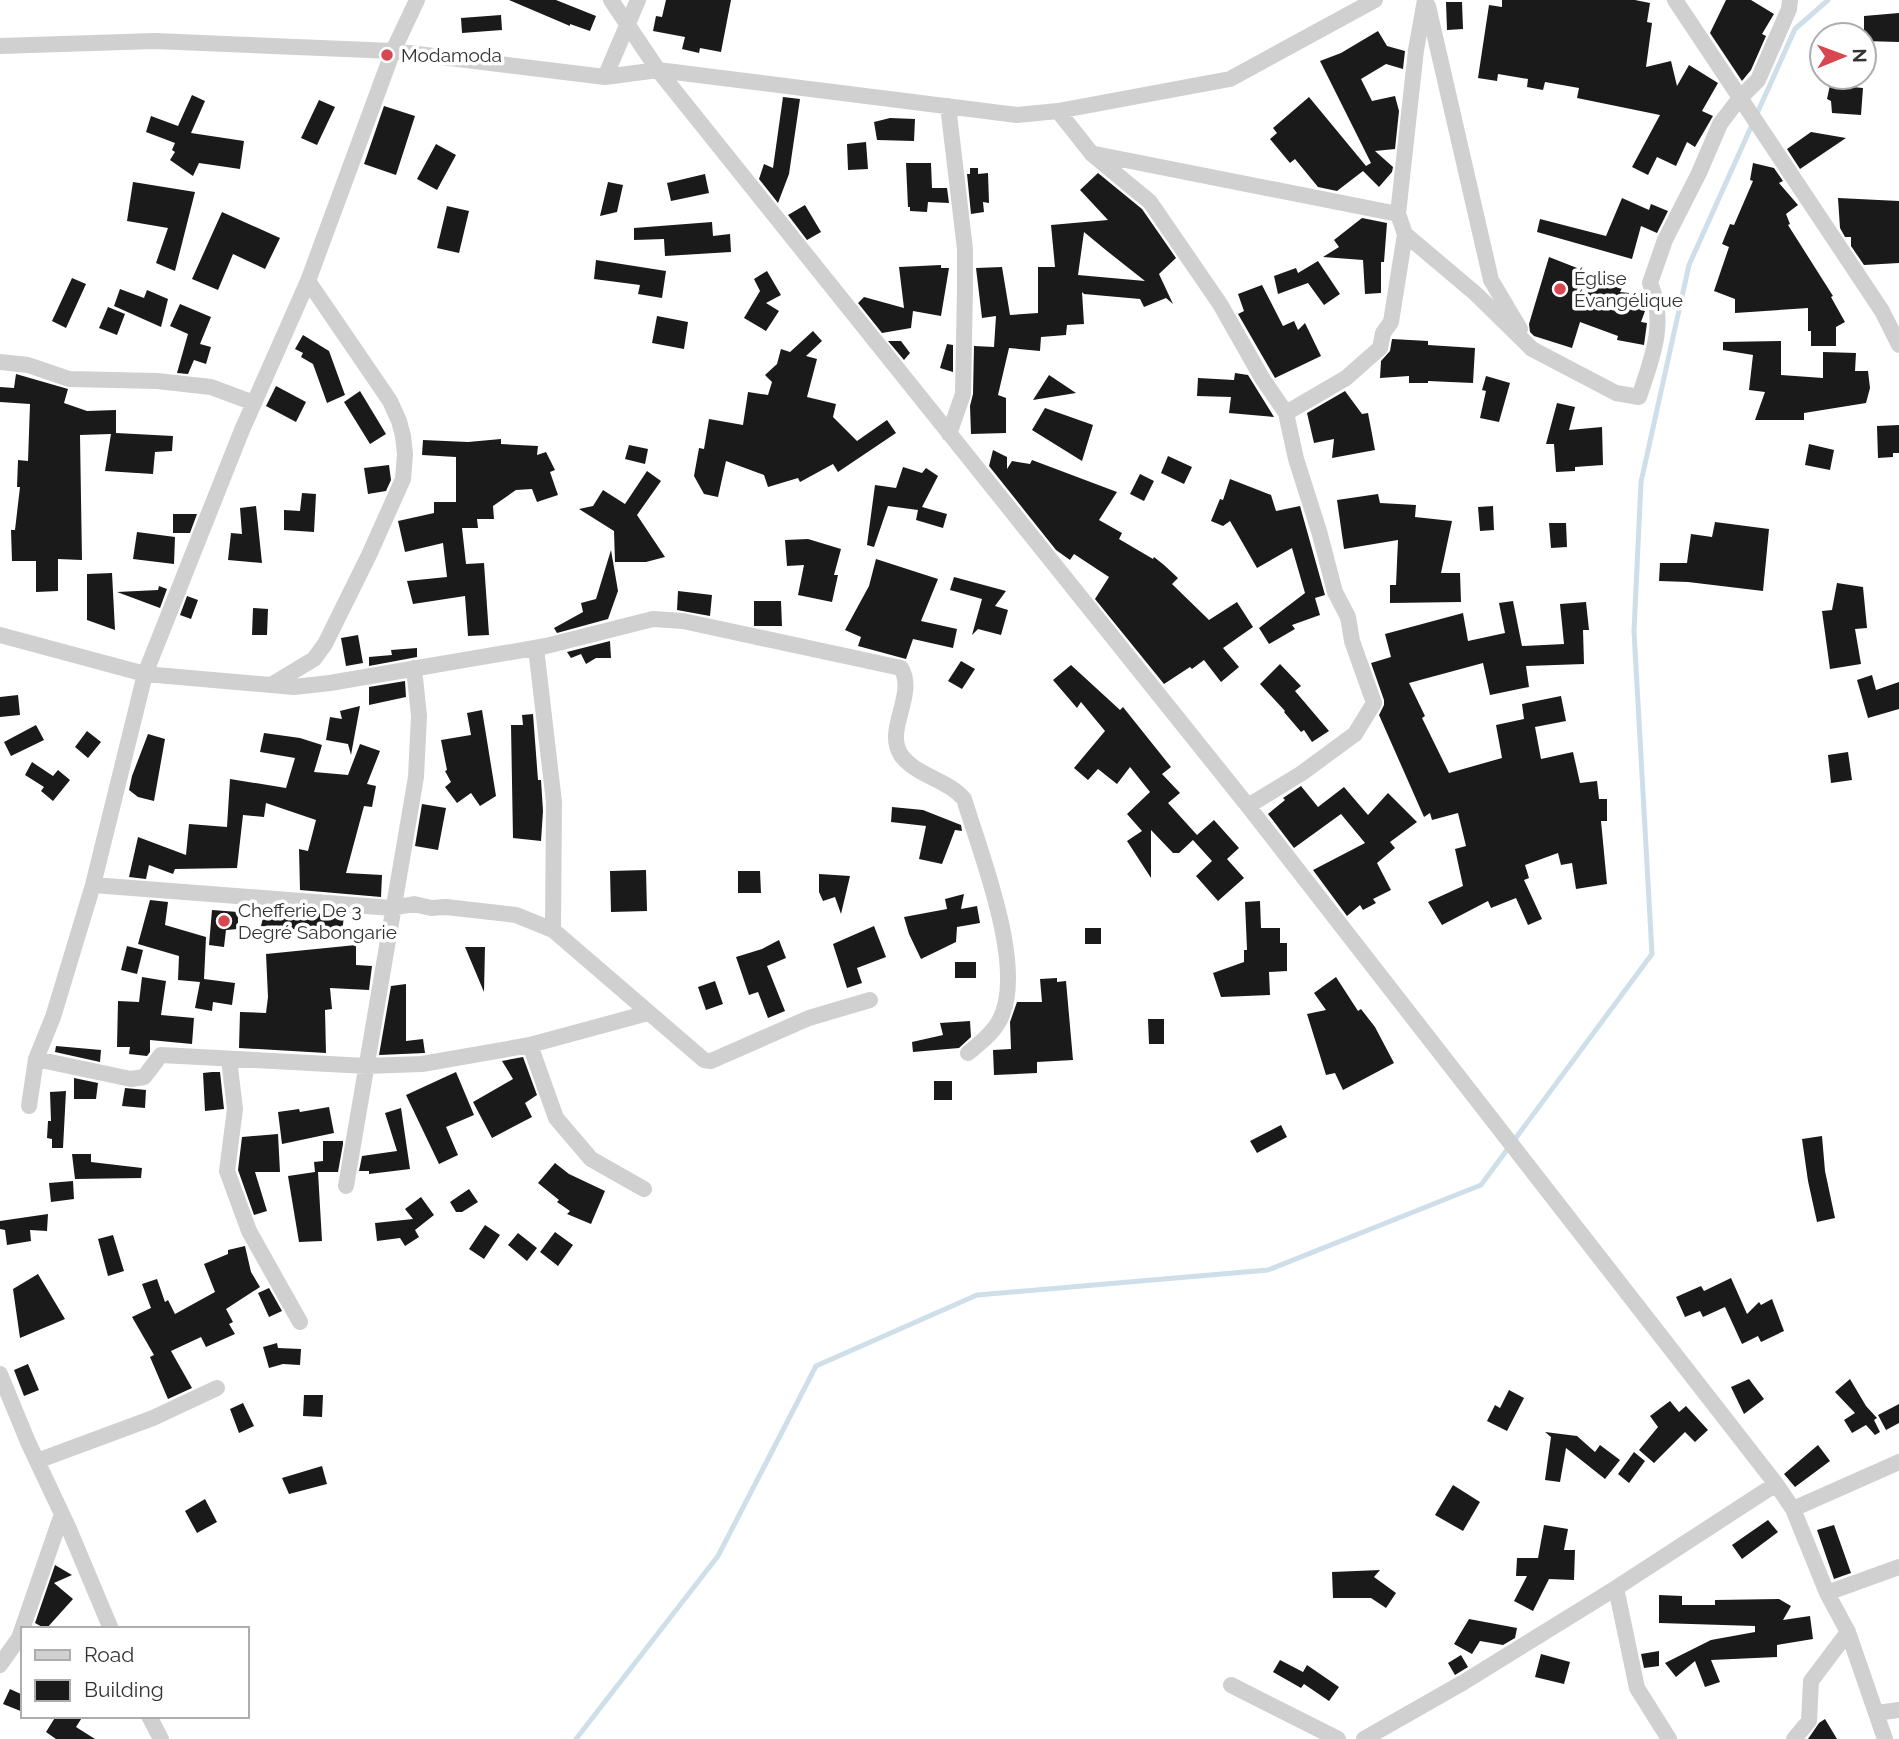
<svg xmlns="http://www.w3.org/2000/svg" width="1899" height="1739" viewBox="0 0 1899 1739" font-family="Raleway,sans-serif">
<rect width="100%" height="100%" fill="#fff"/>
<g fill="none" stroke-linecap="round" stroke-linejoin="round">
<path stroke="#cedfe9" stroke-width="5" d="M576 1739 718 1556 816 1366 977 1295 1268 1270 1481 1185 1652 954 1634 631 1641 482 1689 265 1795 29 1828 0"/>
</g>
<path fill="#1a1a1a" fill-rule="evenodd" d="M509 0H556L596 16 590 31 570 24V26Z
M666 0H731L721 52 700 48 699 53 682 49 685 37 653 31 656 16 662 17Z
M1502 0H1635L1650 3 1647 22 1652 23 1646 67 1671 61 1677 86 1689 65 1718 83 1702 111 1713 116 1695 147 1687 142 1676 166 1657 157 1648 175 1632 167 1660 115 1577 98 1579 88 1545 82 1543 90 1527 87 1528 79 1498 74 1497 81 1478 78 1489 5 1502 7Z
M1726 0H1751L1774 14 1762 34 1766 36 1751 70 1742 81 1710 33Z
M1446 2H1462L1463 29 1447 30Z
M1899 13V42L1864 41V16Z
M501 15 502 30 462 33 461 18Z
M1378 31 1387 46 1405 51 1403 69 1386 64 1361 79 1372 101 1395 96 1399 111 1395 149 1375 151 1393 167 1392 172 1379 187 1363 171 1337 191 1318 187 1295 159 1290 163 1270 139 1277 133 1273 128 1309 97 1366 166 1371 163 1320 61 1341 53Z
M1830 85 1863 88 1861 115 1832 113 1831 101 1827 99Z
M192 95 205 101 191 133 244 141 240 169 199 163 193 176 170 160 175 152 172 150 175 143 146 132 151 116 178 126Z
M783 97 800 99 789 174 778 203 759 179 764 164 773 168Z
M319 100 335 107 317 145 301 138Z
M384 106 415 116 396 175 364 164Z
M890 118 915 119 914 141 877 140 874 122Z
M1811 132 1846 138 1800 169 1787 149Z
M866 142 868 169 848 170 847 144Z
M436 144 456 155 437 190 417 179Z
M906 163H931L932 188H947L949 203 928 202 927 212 910 211V207H908Z
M1753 163 1774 168 1783 181 1779 183 1798 205 1786 214 1790 224 1788 225 1833 296 1831 297 1845 322 1836 327V346H1811V331H1808V308L1735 313V299L1714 291 1729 247 1722 244 1730 224 1734 225 1753 181 1750 180Z
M970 168H978V174L988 173 989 203 983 202 984 212 971 214 967 174H970Z
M1098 173 1142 209 1176 258 1159 274 1173 304 1166 298 1144 307 1140 299 1084 294 1082 292 1084 324 1067 325 1066 335 1041 337 1040 351 1009 348 998 395 1006 398V433L971 434 970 406 973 394 974 346 994 347 996 316 982 318 976 268 1002 267 1010 315 1038 313V267H1055L1051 225 1108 220 1080 190ZM1084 232 1107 251 1145 281 1078 275Z
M705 174 709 193 671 201 667 183Z
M133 182 195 192 175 271 156 263 168 228 127 221Z
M608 182 623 185 617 212 600 216Z
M1622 198 1649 210 1651 204 1668 211 1657 233 1641 226 1632 259 1537 232 1540 219 1606 236Z
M1838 198 1899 201V263L1864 265 1851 246V237H1845L1840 228Z
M805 205 821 232 807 240 788 215Z
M447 206 469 211 459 253 437 248Z
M222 212 280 238 265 269 233 254 218 290 192 279Z
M1362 218 1387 223 1384 262H1381V293L1365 294 1363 260 1323 257 1339 247 1334 240Z
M712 222 713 236 730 234 731 252 665 256 664 239 634 240V228Z
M1549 257 1623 286 1620 292 1629 293 1627 304 1645 311 1641 322 1647 323 1644 345 1617 340 1618 336 1580 322 1572 348 1534 336 1530 332 1529 324Z
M596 260 666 271 662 298 638 294 640 285 594 279Z
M1318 261 1340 294 1324 305 1308 283 1278 294 1274 276 1296 268 1298 273Z
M941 265V268H949L941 316 913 311 911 328 882 333 858 303 864 297 904 308 899 267Z
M767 271 781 295 766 303 779 311 766 331 744 318 760 291 754 279Z
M72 278 86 284 66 328 52 321Z
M1262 285 1283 326 1294 321 1298 330 1305 323 1321 356 1275 378 1238 314 1244 311 1238 294Z
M120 289 144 298 147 290 168 299 161 327 114 306Z
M180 304 211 317 200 344 211 347 206 364 194 360 188 374 177 373 188 334 170 326Z
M108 307 125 314 117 335 99 328Z
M657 316 688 322 684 349 652 343Z
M813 331 822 341 806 356 817 359 807 397 836 404 833 417 857 441 887 420 896 433 838 472 833 464 800 482 798 478 768 487 764 475 726 461 718 497 704 494 694 476 699 448 704 449 709 419 743 425 748 392 768 395 772 382 765 375 777 364 781 349 790 352Z
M303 335 329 351 345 395 327 403 313 364 301 357 303 353 295 349Z
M1392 339 1428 341V345L1475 348 1473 383 1428 381V383H1409V376L1380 378 1381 361 1390 351Z
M888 341H901L910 353 904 360Z
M1781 341V375L1823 378V352L1856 353 1855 371H1868L1870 388 1866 403 1804 413V420H1755L1765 392 1749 390 1753 355 1723 350V342Z
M947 344 953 345V372L940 368Z
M1235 373 1248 375 1274 417 1229 413 1231 397 1197 396 1198 378 1234 380Z
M16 374 68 389 64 403 87 411 116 410V433L173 436 172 451 155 452 153 474 105 471 111 434 80 435 82 560 58 559V591L36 592V561H12L11 530H15L20 487H17L18 460 28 461 30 404 0 402V387L14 388Z
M1049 375 1076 393 1033 400Z
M1486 376 1510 383 1499 422 1480 418 1486 391 1482 390Z
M276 386 306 402 296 422 266 406Z
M360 391 386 434 370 444 344 402Z
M1345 391 1362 414 1368 413 1375 450 1332 458 1334 439 1314 443 1307 413Z
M1557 403 1575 407 1569 430 1602 427 1603 465 1575 467V471L1556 472 1554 444H1546Z
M1045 408 1093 425 1082 461 1032 430Z
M1899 425V453H1893V457L1878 458 1877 426Z
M501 439V444L538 446 537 455 546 452 555 470 550 472 558 495 537 502 532 489 516 490 493 506 494 519H477L478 528H462L466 564 484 563 489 635 468 636 465 596 413 604 407 581 447 577 443 543 405 552 398 521 434 513V502H456V457L422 455 423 440 468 442Z
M1809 444 1834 450 1830 470 1805 465Z
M629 445 648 449 645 464 625 459Z
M993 450 1007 457V469L1012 461 1030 464 1032 460 1117 492 1099 520 1122 533 1119 539 1153 559 1154 557 1164 565 1178 578 1172 584 1209 620 1237 602 1253 627 1223 648 1239 667 1221 682 1204 660 1192 669 1190 667 1164 684 1095 599 1109 577 1074 554 1070 560 1056 550 989 466Z
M1168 456 1192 467 1184 484 1161 473Z
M389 465 391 480 386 491 368 494 364 468Z
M903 467 922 473 926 468 938 476 922 507 947 514 943 528 916 520 918 510 888 506 874 547 867 545 875 485 896 488Z
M647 471 661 481 637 515 665 557 646 562H615L614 531 579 509 593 506 603 490 625 504Z
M1140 474 1154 481 1144 501 1130 494Z
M1230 479 1271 495 1276 511 1300 506 1325 595 1315 598 1320 615 1292 625 1295 629 1269 644 1259 628 1305 593 1292 548 1257 568 1230 521 1223 526 1211 521 1220 499 1223 500Z
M302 493 316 494 314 532 284 530V510L300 511Z
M1378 494 1380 503 1416 505 1415 517 1452 521 1441 573H1460L1461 602 1390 603V585H1396L1398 540 1344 549 1337 500Z
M256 506 262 563 228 560 231 533 242 534 240 508Z
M1493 506 1494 530 1480 531 1478 507Z
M173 514H197L190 533H173Z
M1715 522 1769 529 1763 591 1688 582 1659 581 1660 563H1687L1691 534 1712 537Z
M1549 523H1566L1567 547 1551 548Z
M137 532 175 537 174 564 133 559Z
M808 539 841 549 834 575H838L832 602 798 595 804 565 787 566 785 540Z
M611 550 618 591 608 619 557 633 554 628 583 612 581 603 596 599Z
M876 559 938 579 921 621 957 629 953 648 913 639 906 659 858 646 861 637 845 630 869 586Z
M112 573 115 630 87 620V574Z
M954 577 1006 591 995 606 1008 610 1001 635 978 629 972 635 982 599 950 590Z
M1837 583 1863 587 1867 628 1855 629 1861 664 1830 669 1822 611 1832 610Z
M159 586 167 589 160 608 117 592 158 590Z
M678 591 712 595 710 616 677 610Z
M187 596 198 600 191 619 180 615Z
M754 601H781L782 626H754Z
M1513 601 1522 646 1564 644 1560 604 1586 602 1589 630H1583L1584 664 1526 666 1529 687 1490 695 1483 663 1409 683 1425 716 1422 718 1449 773 1502 758 1496 725 1524 719 1522 704 1561 696 1566 721 1535 727 1541 759 1573 752 1580 783 1597 781 1599 799H1607V821H1601L1607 884 1576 889 1572 863 1561 865 1558 853 1525 865 1529 878 1524 880 1542 919 1528 925 1516 898 1491 908 1488 901 1442 925 1428 902 1463 886 1455 849 1466 846 1458 813 1432 820 1430 813 1424 817 1379 715 1384 705V700L1371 663 1391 657 1385 634 1463 613 1468 641 1505 633 1499 603Z
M253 608 268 609 267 635H252Z
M358 635 363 663 346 666 341 638Z
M610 641 611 658H596L586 664 581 654 571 658 567 652Z
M417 648V657L369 666V657L392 655 391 650Z
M961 661 975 669 962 689 948 681Z
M1280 664 1301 686 1295 691 1329 731 1312 742 1304 730 1301 732 1284 712 1285 711 1260 684Z
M1071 665 1120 710 1123 707 1171 767 1162 774 1180 793 1168 803 1197 835 1214 820 1239 848 1227 859 1244 878 1218 901 1196 876 1212 861 1193 840 1179 853H1173L1151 830V878L1127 841 1142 831 1127 814 1150 792 1130 767 1117 784 1098 769 1088 780 1074 768 1105 731 1081 702 1077 708 1053 680Z
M1872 675 1876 690 1899 682V709L1868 718 1857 680Z
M405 681 406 697 369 705V687Z
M18 695 20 715 0 717V697Z
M360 706 351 755 348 744 326 740 330 717 342 719 340 711Z
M482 710 496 796 480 806 471 793 457 803 445 787 451 782 445 771 447 770 441 740 471 735 467 713Z
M533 714 538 780H541L543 811 541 841 513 838 511 725H523L522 715Z
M36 725 44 740 11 756 4 742Z
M87 731 101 742 88 758 75 747Z
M264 733 300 738 322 745 314 772 348 775 360 744 380 751 367 784 376 786 372 807 364 806 346 873 382 875 381 897 300 890 299 849 308 851 316 820 266 803 264 817 243 815 237 868 175 869 173 874 149 865 146 879 129 877 138 837 186 855 189 824 227 827 230 779 286 788 295 758 260 752Z
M148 734 165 739 154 801 138 797 129 790 132 776Z
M1848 752 1852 780 1831 783 1828 755Z
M32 762 53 776 58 770 70 780 53 801 41 791 44 787 25 775Z
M1301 786 1318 807 1344 787 1368 815 1388 793 1417 822 1390 842 1395 848 1377 863 1391 890 1373 899 1376 903 1363 910 1360 905 1347 916 1313 870 1365 843 1341 814 1294 848 1268 814 1285 800 1283 798Z
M422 804 446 808 438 850 415 846Z
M892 807 923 810 961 825 962 831 955 830 942 864 919 859 926 826 891 822Z
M646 870 647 911 611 912 610 871Z
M738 871H760L761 893H738Z
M819 874 850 876 841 914 835 897 823 901 819 892Z
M964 894 961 909 977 906 980 923 957 927 956 942 921 959 909 934 904 917 947 909 945 899Z
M150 900 168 902 165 925 206 937 204 979 235 983 232 1005 213 1002 212 1011 195 1008 200 982 178 980 179 956 138 944Z
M1260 901 1261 928H1280V943H1287V971L1269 972 1270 995 1221 997 1213 973 1244 962V950H1247L1245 902Z
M265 909 344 915 342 934 261 926Z
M212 910 238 912V929L226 930 224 947 209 945Z
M874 926 886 957 857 968 862 983 847 988 833 944Z
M1085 928H1101V944H1085Z
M779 940 786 958 767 966 785 1011 768 1018 758 992 749 995 736 957 762 949Z
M356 945V965L372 966 369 990 330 988 332 1009 325 1010 326 1053 239 1048 240 1012 266 1013 268 997 266 954Z
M127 946 143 950 137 974 121 970Z
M465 947H485L484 992Z
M955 962H976V978H955Z
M142 977 166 981 161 1015 194 1018 192 1044 150 1040V1052L147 1056 129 1054 130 1047H117L118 1001 139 1002Z
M1336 977 1358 1011 1361 1009 1375 1027 1394 1063 1343 1090 1335 1073 1326 1075 1307 1014 1326 1010 1314 993Z
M1057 978V982L1066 981 1073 1060 1037 1062V1073L994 1075 993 1050 1011 1049 1010 1022 1017 1002H1042L1040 979Z
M715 981 723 1004 706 1010 698 987Z
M406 984V1041L423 1039 425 1053 379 1055 391 986Z
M1148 1019H1164V1044H1149Z
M970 1021 971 1037 959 1048 913 1052 912 1042 943 1035 940 1023Z
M56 1046 101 1050 100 1062 55 1052Z
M523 1057 537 1095 525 1103 532 1117 492 1138 473 1102 513 1079 502 1061Z
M212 1072H220L224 1109 205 1111 203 1073Z
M456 1072 474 1115 446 1127 458 1155 439 1164 406 1095Z
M74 1078 98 1083 96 1099H74Z
M934 1081H952V1100H934Z
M125 1088 146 1090 145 1108 122 1106Z
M66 1091 63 1148H52V1139L47 1138 48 1121H51L50 1092Z
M329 1107 334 1133 282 1144 278 1112 299 1109 300 1112Z
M401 1108 410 1169 369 1174V1171H359L362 1156 397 1151 385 1113Z
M1281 1125 1287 1137 1257 1153 1250 1141Z
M278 1134 280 1172H255L267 1211 254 1215 238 1170 242 1137Z
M1822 1136 1825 1171 1835 1218 1817 1222 1808 1181 1802 1139Z
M323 1141H343V1144L338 1172H318L322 1241 299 1242 288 1176 315 1172 314 1162 323 1161Z
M72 1154H91V1162L142 1168 141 1178 75 1179Z
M555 1163 569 1174 605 1191 591 1224 567 1214 570 1211 557 1202 559 1200 538 1183Z
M73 1181 74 1199 51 1202 49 1183Z
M469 1189 478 1202 462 1212H456L450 1202Z
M421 1197 434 1215 415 1230 419 1237 405 1246 400 1238 377 1241 375 1223 413 1219 405 1209Z
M48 1214 47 1231 30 1230 31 1241 7 1245 5 1230 0 1229V1221Z
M485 1225 500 1235 484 1259 469 1249Z
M555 1232 573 1245 558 1266 540 1252Z
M518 1233 537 1248 527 1261 508 1245Z
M113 1235 124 1271 108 1276 98 1239Z
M245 1246 251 1272 260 1287 226 1309 233 1322 229 1324 235 1334 206 1347 201 1337 171 1351 192 1388 168 1399 150 1357 154 1355 132 1317 151 1308 142 1284 157 1279 165 1302 168 1300 175 1314 215 1292 204 1264 228 1254V1250Z
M38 1274 65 1319 20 1338 13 1289Z
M1731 1278 1747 1314 1759 1302 1761 1305 1772 1299 1784 1331 1761 1342 1758 1336 1742 1344 1725 1307 1703 1317 1700 1311 1685 1317 1676 1297 1701 1286 1704 1291Z
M269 1288 282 1311 269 1317 258 1293Z
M277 1343 278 1348 301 1349 300 1365 283 1364 269 1368 263 1347Z
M28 1364 39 1390 24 1396 14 1370Z
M1749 1379 1764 1399 1744 1414 1731 1387Z
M1850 1379 1866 1406 1877 1418 1874 1420 1880 1432 1875 1435 1866 1425 1852 1433 1844 1420 1855 1413 1835 1392Z
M1509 1390 1524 1398 1507 1431 1487 1421 1495 1405 1500 1408Z
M304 1395H323L322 1417 303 1416Z
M1670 1401 1679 1412 1686 1406 1708 1430 1695 1442 1685 1432 1654 1463 1639 1450 1658 1427 1650 1416Z
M243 1403 254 1426 239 1433 230 1409Z
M1899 1404V1423L1886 1430 1878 1415Z
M1545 1432 1577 1436 1595 1452 1600 1445 1620 1460 1605 1479 1566 1448 1560 1482 1545 1480 1551 1437Z
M1818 1445 1830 1461 1795 1487 1784 1474Z
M1634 1452 1645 1461 1629 1483 1618 1474Z
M322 1466 327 1484 289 1494 282 1478Z
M1453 1485 1480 1502 1463 1531 1435 1515Z
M205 1499 217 1522 197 1533 185 1511Z
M1768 1520 1778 1532 1742 1559 1732 1545Z
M1544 1525 1568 1529 1564 1550H1575L1574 1580 1549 1579 1533 1611 1514 1601 1527 1576H1516L1517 1558H1538Z
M1834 1525 1851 1573 1834 1579 1817 1530Z
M55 1565 72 1575 54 1583 73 1599 46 1629 35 1623Z
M1380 1570 1374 1577 1396 1593 1386 1608 1371 1598H1333L1332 1572Z
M1659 1595 1682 1596V1605H1715V1600L1779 1599 1791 1606 1783 1620 1810 1616 1813 1639 1777 1645V1657L1711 1660 1720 1682 1705 1687 1695 1661 1676 1677 1665 1663 1711 1640 1755 1632V1626L1659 1623Z
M1469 1619 1517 1628 1515 1638 1503 1645 1480 1641 1472 1654 1454 1644Z
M1659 1651V1666L1644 1668 1641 1654Z
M1541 1654 1570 1662 1564 1684 1535 1677Z
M1461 1655 1468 1667 1455 1675 1448 1663Z
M1280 1660 1303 1672 1307 1665 1339 1687 1329 1701 1304 1684 1301 1688 1273 1672Z
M10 1689 23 1695V1712L3 1704Z
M56 1716H83L76 1727 95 1739H56L46 1732Z
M1825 1719 1837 1739H1808L1819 1723Z"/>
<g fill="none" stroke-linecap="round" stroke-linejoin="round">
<path stroke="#d0d0d0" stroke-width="16" d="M611 0 658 70 1248 806 1776 1484 1793 1509 1827 1593 1848 1632 1885 1739
M1675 0 1882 311 1899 345
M1428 6 1491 280 1520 329
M0 46 155 41 393 51 605 77 658 70 1017 115 1058 111 1230 79 1375 0
M605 77 638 0
M948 106 965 249V287L963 394 949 434
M1058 111 1092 154 1150 202 1220 304 1262 378 1286 413 1296 459 1319 531 1335 592 1348 617 1352 641 1374 703 1355 734 1302 773 1248 806
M1095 154 1398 214
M1405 234 1476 294 1532 349 1616 393 1639 397C1652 358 1667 323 1650 283L1665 240 1699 173 1720 124 1739 99 1758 80 1789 9 1790 0
M0 362 28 365 69 379 157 381 211 387 254 403
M1286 413 1346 378 1380 348 1383 333 1391 322 1405 234 1398 214 1406 141 1416 50 1425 0
M0 635 145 674 294 687 330 683 546 646 653 619 683 621 901 668C917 695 884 729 901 755 916 776 947 779 964 799 980 852 1029 973 998 1023 991 1035 979 1044 968 1053
M536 648 554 802 553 930
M271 685 314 659 325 644 369 555 403 479 405 454 403 436 399 421 390 401 308 281
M93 885 392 908 414 904 431 908 446 907 516 915 553 930 704 1060 711 1061 809 1018 870 1000
M530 1045 556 1118 591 1159 644 1189
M36 1059 131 1079 144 1077 161 1055 366 1066 422 1064 530 1045 648 1013
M229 1059 235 1109 227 1171 249 1231 300 1322
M29 1106 36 1059 53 1017 93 885 145 674 242 430 308 281 393 51 417 0
M346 1186 416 777 419 716 414 668
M0 1374 28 1442 69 1529 111 1629
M37 1461 153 1418 217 1388
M1793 1509 1899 1462
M1616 1588 1637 1688 1669 1739
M1827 1593 1899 1567
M0 1665 19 1638 62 1514
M1231 1685 1338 1739
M1876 1713 1899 1710
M149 1716 161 1739
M1364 1739 1464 1682 1616 1588 1776 1484
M1794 1739 1809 1721 1811 1681 1848 1632"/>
</g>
<g fill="#d84652" stroke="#fff" stroke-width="2.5">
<circle cx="387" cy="55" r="7"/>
<circle cx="1560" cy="289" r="7"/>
<circle cx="224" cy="921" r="7"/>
</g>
<g text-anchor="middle" stroke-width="7" stroke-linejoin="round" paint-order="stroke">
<g font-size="19" fill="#333" stroke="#fff" text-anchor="start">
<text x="401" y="62">Modamoda</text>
<text x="1574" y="285">Église<tspan x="1574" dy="22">Évangélique</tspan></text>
<text x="238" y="917">Chefferie De 3<tspan x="238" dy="22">Degré Sabongarie</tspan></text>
</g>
</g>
<rect x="21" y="1627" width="228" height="91" fill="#ffffff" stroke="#adadad" stroke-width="2"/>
<rect x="35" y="1650" width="35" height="10" fill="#d0d0d0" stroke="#adadad" stroke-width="2"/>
<text x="84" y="1662" font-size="21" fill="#333333">Road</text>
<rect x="35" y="1680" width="35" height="21" fill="#1a1a1a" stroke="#adadad" stroke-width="2"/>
<text x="84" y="1697" font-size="21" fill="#333333">Building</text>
<g transform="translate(1843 56) rotate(89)"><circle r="33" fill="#ffffff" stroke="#adadad" stroke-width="2"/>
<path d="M0-5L12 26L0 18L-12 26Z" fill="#d84652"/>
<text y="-10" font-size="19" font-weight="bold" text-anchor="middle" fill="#333333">N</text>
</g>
</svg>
